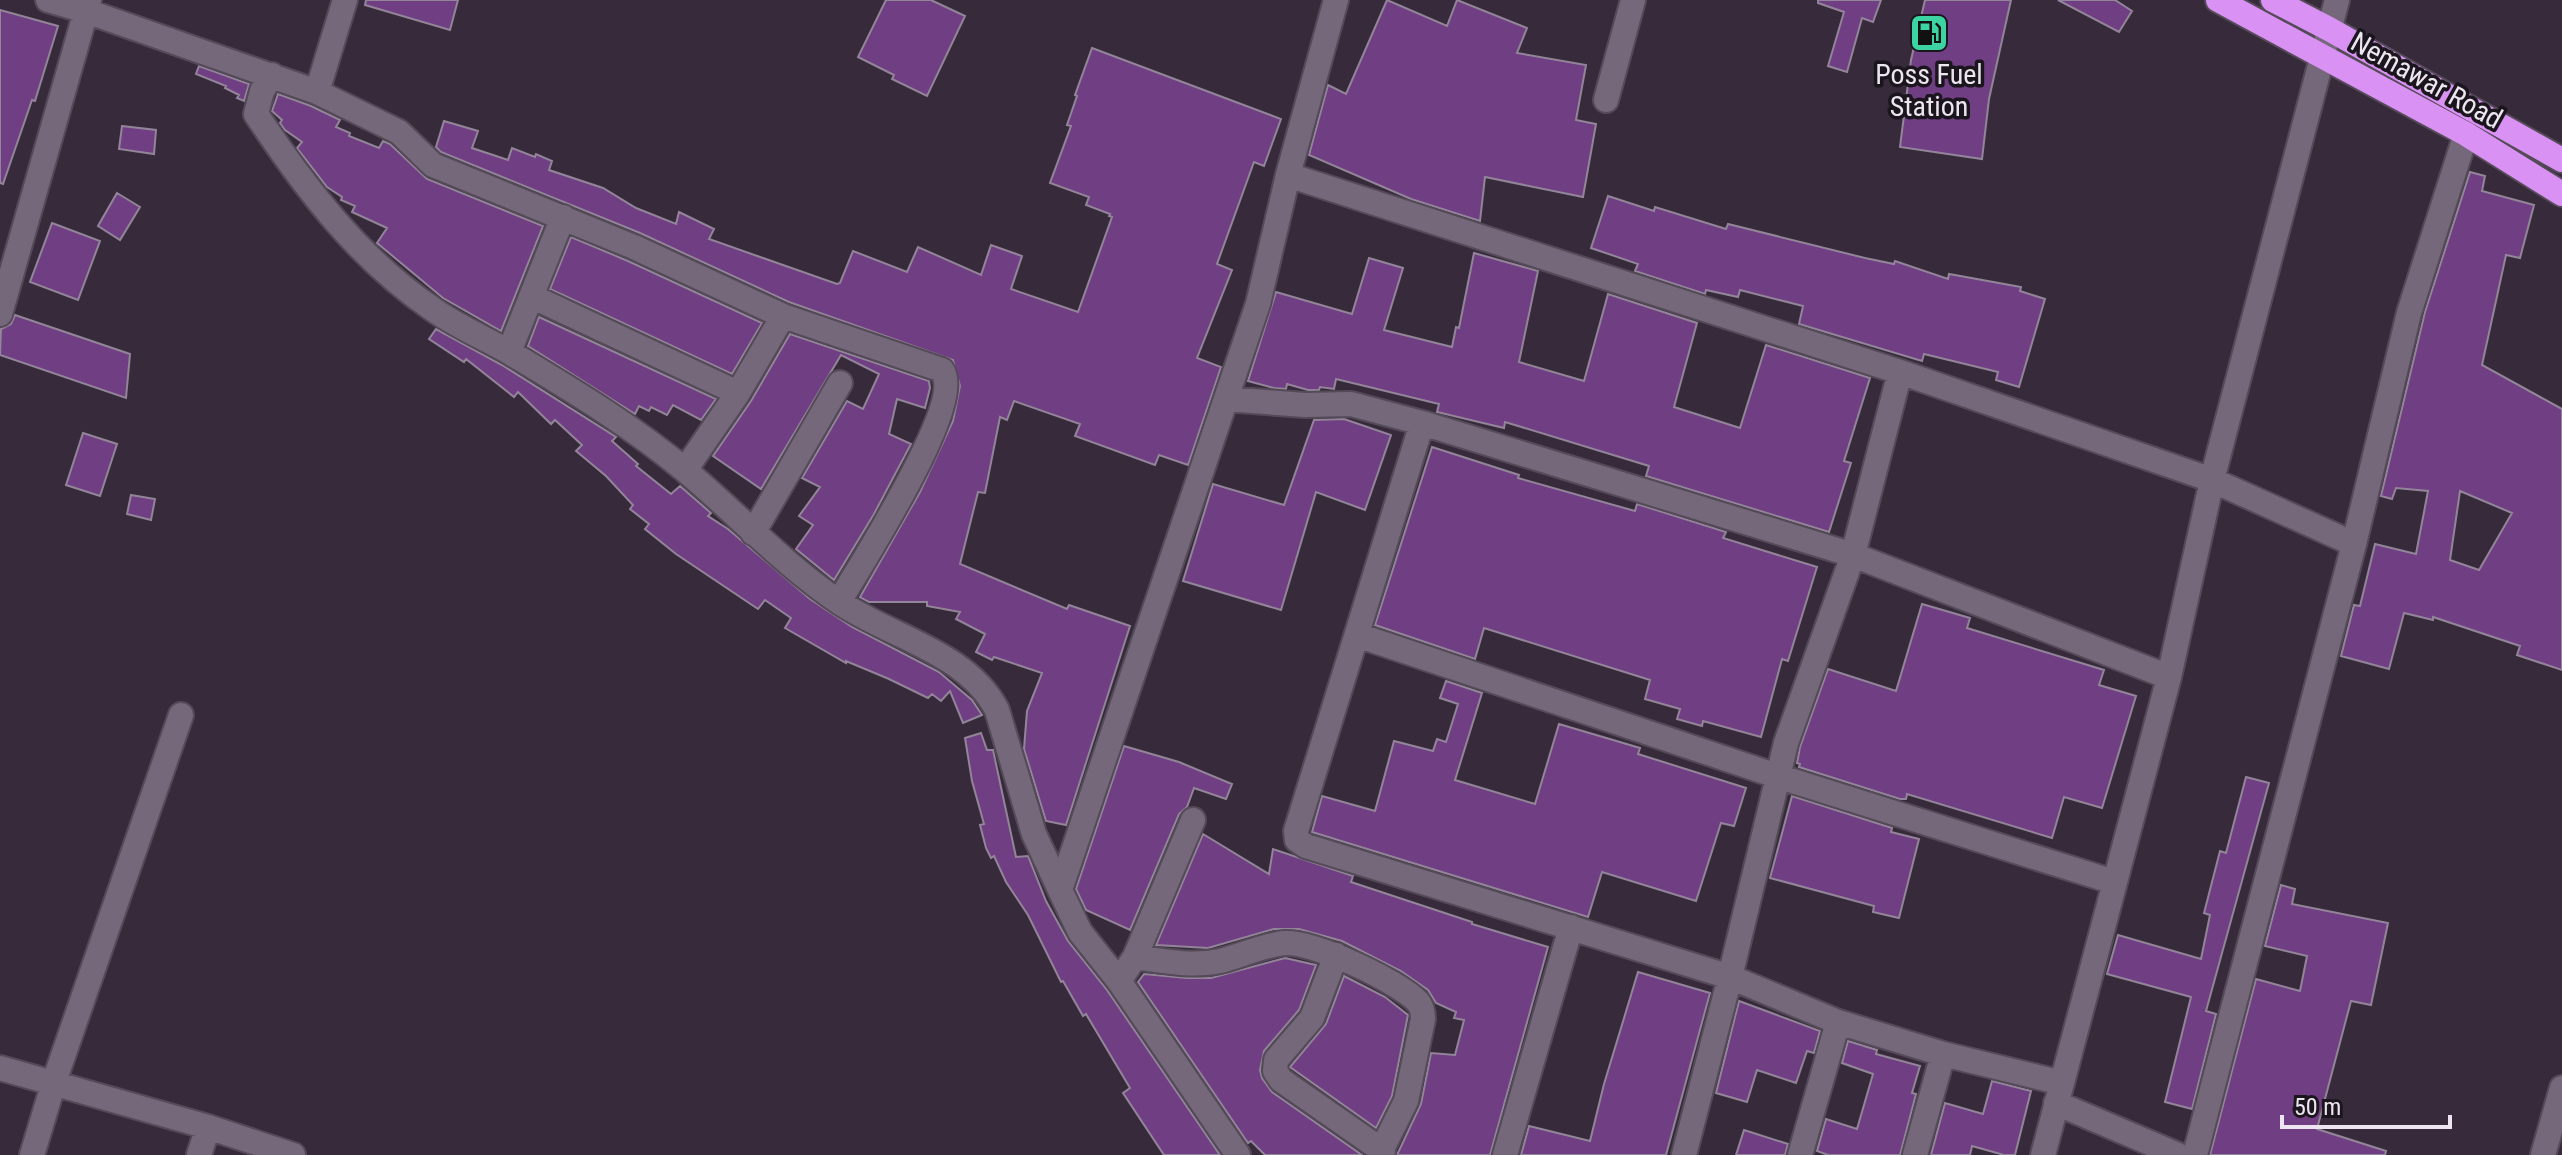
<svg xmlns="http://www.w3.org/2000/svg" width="2562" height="1155" viewBox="0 0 2562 1155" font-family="'Roboto Condensed',sans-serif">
<rect width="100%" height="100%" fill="#372b3b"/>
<path fill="#703e82" stroke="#938599" stroke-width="2" fill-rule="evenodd" d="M366 0H458L450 30 365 5Z
M886 0H931L965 16 927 96 892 79 894 75 858 57Z
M1387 0 1447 26 1457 0 1527 28 1517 53 1586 65 1576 120 1596 124 1583 197 1485 177 1480 221 1411 199 1309 155 1328 85 1346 94Z
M1818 0H1881L1873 22 1862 18 1847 72 1828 66 1844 12 1818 3Z
M1925 0H2011L1989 99 1982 159 1900 147 1911 60Z
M2058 0H2115L2132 11 2119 32Z
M0 10 58 26 35 101 32 100 3 184 0 183Z
M1092 48 1281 119 1264 166 1254 162 1217 264 1232 270 1197 358 1221 367 1188 465 1159 455 1155 465 1075 436 1080 424 1014 401 1007 420 1000 417 985 493 978 492 960 564 1067 609 1069 605 1130 626 1066 825 1046 821 1024 749 1027 711 1042 673 994 657 992 660 976 652 985 634 956 619 960 612 927 606V602H869L860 597 920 492 953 421 960 386 953 360 789 302 640 233 441 152 436 147 444 121 478 131 472 148 508 160 512 148 535 157 536 154 552 161 549 170 603 188 636 208 676 224 679 212 714 229 709 239 837 284 840 283 853 251 907 272 918 247 981 275 991 245 1022 256 1011 289 1078 312 1112 217 1109 216 1110 214 1086 205 1089 197 1050 183 1071 126 1067 125 1077 96 1075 95Z
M199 66 249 84 244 101 237 98 239 95 225 88 226 86 196 74Z
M278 94 311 106 340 120 336 127 350 133 349 136 379 148 383 141 390 144 427 179 543 226 501 331 443 298 377 243 387 228 352 212 355 206 341 200 342 197 327 187 297 148 302 142 285 130 280 123 282 120 272 111Z
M122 126 156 130 154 154 119 149Z
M2470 172 2485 176 2482 191 2534 205 2520 258 2506 255 2482 365 2562 409V670L2517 655 2520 646 2433 617V620L2404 613 2389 669 2341 656 2354 605 2360 606 2375 544 2416 554 2428 491 2396 488 2392 499 2381 496 2425 312ZM2460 491 2512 513 2479 570 2450 560Z
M117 193 140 207 120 240 98 226Z
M1608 196 1654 211 1655 207 1726 229 1728 224 1865 258 1894 264 1895 261 1948 279 1949 274 2021 287 2020 291 2045 299 2019 387 1996 380 1998 372 1924 354 1922 361 1799 324 1803 306 1740 290 1738 297 1706 290 1705 294 1635 271 1638 264 1591 248Z
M52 223 100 241 78 300 30 282Z
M571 237 628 261 762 323 732 374 550 289Z
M1474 253 1538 271 1519 362 1584 381 1608 294 1697 323 1674 407 1740 428 1766 345 1870 378 1844 461 1851 463 1829 532 1646 476 1649 466 1505 422 1504 428 1437 412 1439 404 1336 379 1334 389 1320 387 1319 390H1308L1287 384 1286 389 1274 388 1248 381 1276 292 1352 314 1369 258 1403 268 1384 330 1452 347 1456 327 1459 328Z
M15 315 130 354 126 398 0 355 1 329 11 324Z
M539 317 716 399 701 420 673 405 667 415 651 407 649 411 639 406 635 414 528 346Z
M436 329 502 365 616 437 612 441 638 464 636 466 671 494 680 486 711 513 708 516 728 529 810 599 852 627 939 672 972 700 982 715 963 723 950 691 941 701 932 694 928 698 889 679 846 661V663L785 628 791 618 765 600 758 609 676 554 645 529 649 524 630 509 633 505 606 476 576 451 582 445 555 420 551 424 518 392 514 397 466 359 464 362 429 339Z
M790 334 929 381 930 388 925 408 897 399 889 434 911 444 874 514 834 580 796 549 813 525 799 516 820 487 802 478 847 401 863 409 879 374 841 355 761 489 713 456 751 401Z
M1344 419 1391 435 1365 510 1316 492 1281 610 1183 581 1213 484 1284 505 1314 420Z
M83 433 117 444 100 496 66 485Z
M1432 447 1519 475 1518 478 1635 511 1637 504 1726 532 1723 538 1817 567 1788 661 1782 659 1761 737 1703 721 1702 726 1677 719 1680 709 1645 699 1650 680 1484 628 1475 659 1375 625Z
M131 495 155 499 151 520 127 514Z
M1922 604 1970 618 1967 628 2104 670 2099 685 2136 696 2102 808 2064 797 2052 838 1907 794 1906 799H1900L1799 767 1800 764 1797 763 1800 747 1828 669 1896 691Z
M1446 681 1482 693 1455 780 1535 804 1559 724 1640 748 1638 754 1746 788 1734 826 1721 823 1696 901 1602 872 1588 917 1312 832 1322 796 1375 811 1394 741 1433 751 1437 739 1446 742 1458 704 1440 698Z
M981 733 987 750H993L1016 857 1028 856 1046 901 1068 941 1107 990 1220 1155H1164L1123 1093 1130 1088 1086 1014 1083 1016 1063 981 1061 982 1028 915 1006 882 994 856 991 858 986 848 980 825 984 824 972 781 965 738Z
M1124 746 1179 762 1232 784 1226 799 1194 788 1187 807 1179 814 1130 930 1086 910 1076 889Z
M2246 777 2269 783 2206 1011 2216 1014 2192 1109 2165 1102 2191 997 2107 974 2118 935 2201 959 2210 915 2204 913 2220 851 2226 853Z
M1792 796 1892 828 1891 832 1919 839 1899 918 1873 912 1874 906 1770 878Z
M1203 834 1269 874 1273 849 1353 876 1351 882 1472 922V924L1548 947 1490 1155H1397L1421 1104 1431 1053 1455 1055 1464 1020 1454 1018 1456 1012 1436 1003 1428 990 1401 971 1342 941 1299 929H1274L1208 948 1156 945Z
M2281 885 2295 889 2292 904 2388 923 2371 1005 2351 1001 2317 1129 2386 1151 2385 1155H2210L2256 979 2300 991 2307 956 2265 946Z
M1285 958 1316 965 1299 1010 1264 1051 1260 1070 1262 1078 1272 1092 1362 1155H1265L1251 1141 1248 1143 1138 982 1144 974 1187 978H1211Z
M1638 972 1710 993 1666 1155H1521L1529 1126 1590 1141 1604 1084Z
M1344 976 1385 997 1408 1015 1392 1096 1376 1128 1290 1067 1326 1024Z
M1739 1001 1820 1031 1814 1053 1807 1051 1796 1083 1757 1070 1747 1102 1716 1093Z
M1848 1041 1877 1050 1876 1054 1920 1066 1912 1093 1916 1094 1900 1155H1828L1817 1151 1826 1119 1857 1129 1873 1074 1842 1063Z
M1992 1081 2031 1091 2015 1155H2004L1972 1146 1970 1155H1931L1945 1103 1983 1114Z
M1744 1130 1788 1144 1785 1155H1736Z"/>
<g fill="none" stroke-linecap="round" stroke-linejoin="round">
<g stroke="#544a58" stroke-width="28">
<path id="minor" d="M48 0 86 11 89 0
M272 75 262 91 256 114C305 188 359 259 434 310 457 326 484 338 509 352
M317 92 345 0
M1606 100 1633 0
M1288 175 1900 372 2212 480 2354 544 2195 1155
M563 217 509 352C570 389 631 425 686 471 737 514 783 564 839 602 890 637 967 652 997 710L1034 834 1060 890
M533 297 738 393 783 316
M0 314 86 11 317 92 399 132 433 165 634 247 783 316 942 370C966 403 859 567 839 602
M1226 399 1305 405 1351 404 1422 423 1853 555 2169 677
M1422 423 1296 831 1297 840 1306 846 1730 977 1786 743 1853 555 1900 372
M685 470 738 393
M753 533 840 383
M2354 544 2409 313 2466 134
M1357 635 1780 777 2114 882
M1336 955 1312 1018 1276 1060 1275 1071 1281 1080 1383 1151
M1135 957 1193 820
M1119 981 1135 957C1163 961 1192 967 1220 961 1241 956 1263 945 1285 943 1313 941 1398 981 1418 1002 1422 1007 1423 1012 1423 1019L1406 1101 1379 1155
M0 1068 208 1127 199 1155
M2056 1103 2178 1155
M208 1127 293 1155
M32 1155 54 1082 181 715
M1238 1155 1119 981 1080 932 1060 890 1258 304 1288 175 1336 0
M1505 1155 1571 927
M1684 1155 1730 977 1838 1022 1943 1054 2062 1083
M1800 1155 1838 1022
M1915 1155 1943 1054
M2043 1155 2169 677 2212 480 2337 0
M2543 1155 2562 1088"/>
</g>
<g stroke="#544a58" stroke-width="28">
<path id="highway" d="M2218 0 2466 134 2562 194
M2273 0 2329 29 2562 160"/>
</g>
<use href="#minor" stroke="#75687a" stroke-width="24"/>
<use href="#highway" stroke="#da91f4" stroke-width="24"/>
</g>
<defs>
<g id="fuel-square" transform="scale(2)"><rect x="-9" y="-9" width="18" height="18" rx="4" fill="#3dd4a3" stroke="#1b161d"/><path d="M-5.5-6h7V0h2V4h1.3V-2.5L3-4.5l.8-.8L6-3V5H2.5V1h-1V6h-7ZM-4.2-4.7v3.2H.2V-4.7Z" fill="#111"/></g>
</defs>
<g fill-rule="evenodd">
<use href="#fuel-square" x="1929" y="33"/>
</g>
<g text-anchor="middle" stroke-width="7" stroke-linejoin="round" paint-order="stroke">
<g font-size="28" fill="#ede5f0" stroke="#1b161d">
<text x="1929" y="84">Poss Fuel<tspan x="1929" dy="32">Station</tspan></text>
</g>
<g font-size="28" fill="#ede5f0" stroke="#1b161d">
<text transform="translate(2427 80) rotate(29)" y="10">Nemawar Road</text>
</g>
</g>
<path d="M2282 1115v12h168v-12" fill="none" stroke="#ede5f0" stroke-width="4"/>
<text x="2294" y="1115" font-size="24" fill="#ede5f0" stroke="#1b161d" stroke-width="6" paint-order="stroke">50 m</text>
</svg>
